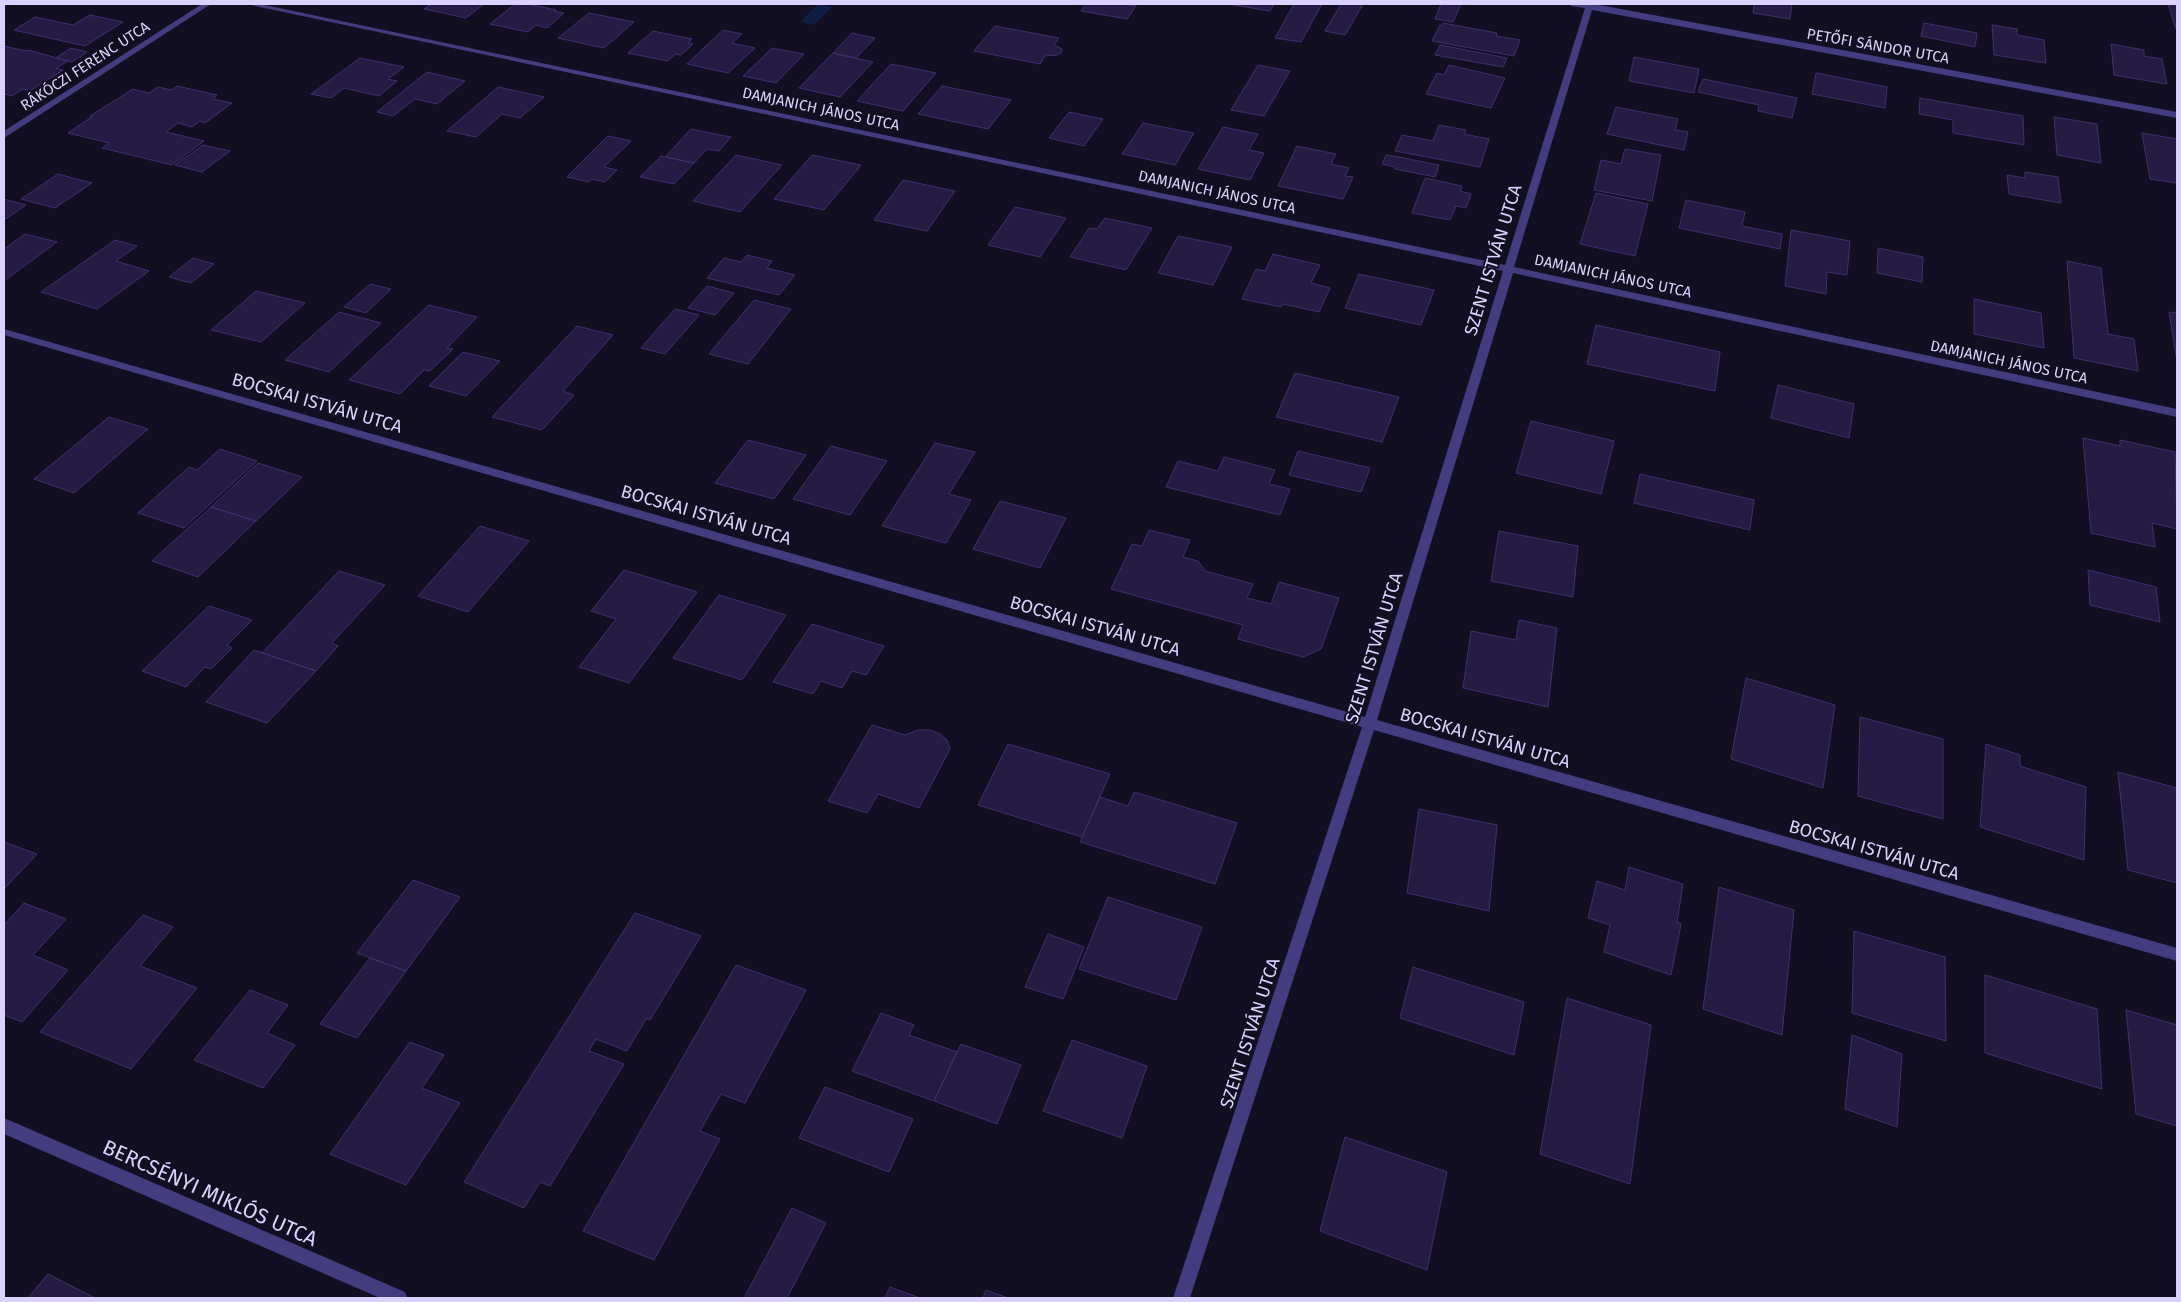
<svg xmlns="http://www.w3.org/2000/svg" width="2181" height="1302" viewBox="0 0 2181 1302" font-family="'Fira Sans',sans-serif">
<rect width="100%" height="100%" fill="#130f22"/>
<path fill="#0e1d42" d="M818 4 832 7 814 25 800 22Z"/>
<path fill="#261b42" stroke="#402f6d" d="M431 4H484L466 18 424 9Z
M515 4H528L556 10 554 11 564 13 547 28 536 25 528 32 490 24Z
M1086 4H1124L1136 6 1127 19 1081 11Z
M1228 4H1274L1270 11Z
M1294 4H1322L1301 42 1275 38Z
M1341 4H1363L1345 35 1325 31Z
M1441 4H1461L1453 22 1435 19Z
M1754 4H1792L1790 19 1753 13Z
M2168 4H2177V30L2176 29Z
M589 13 634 22 604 48 558 38Z
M90 15 123 22 85 46 14 30 35 17 73 25Z
M1443 23 1497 33 1496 36 1520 40 1514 56 1432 41 1440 25 1442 26Z
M1924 23 1977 33 1975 47 1921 36Z
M1992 25 2017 29V35L2044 40 2046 63 1994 55Z
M995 26 1059 38 1054 45 1062 49 1061 53 1057 55 1045 56 1040 64 974 51Z
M723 30 742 34 732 43 755 48 728 73 687 64Z
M653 31 692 39 688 43 693 44 681 55 675 54 668 61 628 53Z
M852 33 875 38 856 58 833 53Z
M2111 44 2144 50V56L2162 59 2167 84 2114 75Z
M1440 45 1507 58 1503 67 1435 55Z
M4 46 26 51 28 50 68 61 56 68 63 70 30 91 23 89 12 96 4 94Z
M71 48 87 52 72 62 56 58Z
M772 48 804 54 776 83 743 76Z
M833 53 873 62 840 97 799 88Z
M1634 57 1699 69 1694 93 1629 81Z
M360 58 404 67 388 79 397 81 379 96 344 88 331 98 311 94Z
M891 64 936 73 903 111 857 101Z
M1258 65 1290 71 1264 116 1231 110Z
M1449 65 1505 78 1491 108 1426 94 1437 73 1444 75Z
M427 72 465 81 437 104 415 99 393 116 377 112Z
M1816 73 1887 87 1885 108 1812 94Z
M1703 79 1797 98 1792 118 1758 111 1759 105 1698 92Z
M177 86 217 95 213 99 232 103 205 123 200 121 192 127 178 123 166 132 204 141 172 165 102 148 109 143 68 133 93 116H90L133 89 149 93 158 87 172 90Z
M942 86 1011 100 988 129 918 114Z
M498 87 544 97 520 118 502 114 476 137 447 131Z
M1920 98 2023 116 2024 145 1953 133V120L1919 114Z
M1616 107 1678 119 1675 130 1688 132 1684 150 1607 134Z
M1069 112 1103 119 1084 146 1049 138Z
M2054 117 2097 124 2101 163 2057 155Z
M1143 123 1194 133 1175 165 1122 154Z
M1439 125 1466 130 1464 134 1489 139 1480 167 1395 151 1402 135 1433 141Z
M1223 127 1258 134 1249 150 1264 153 1250 180 1198 169Z
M691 129 720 135 731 137 719 151 707 149 694 163 665 157Z
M2142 133 2177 139V183L2150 179Z
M608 136 631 141 604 167 617 170 605 182 591 179 589 182 567 177Z
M203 145 230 151 202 172 175 165Z
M1297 146 1336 154 1331 164 1349 168 1345 176 1353 177 1343 199 1278 186Z
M1625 149 1661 155 1652 201 1594 190 1601 160 1621 164Z
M736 155 782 165 740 212 693 201Z
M812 155 861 165 824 210 774 199Z
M1386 155 1399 157 1439 165 1435 177 1395 169V167L1382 164Z
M661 156 665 157 694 163 674 184 640 177Z
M2025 172 2058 177 2061 203 2009 194 2007 175 2025 178Z
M58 174 92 183 55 208 21 199Z
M1425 178 1462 186 1460 191 1471 194 1466 208 1456 206 1450 220 1412 213Z
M903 180 955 191 927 231 874 220Z
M1596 193 1648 204 1635 256 1580 244Z
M4 199 7 200 26 205 4 220Z
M1686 200 1745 212 1742 226 1782 234 1780 249 1679 228Z
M1015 207 1066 218 1040 257 988 245Z
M1105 218 1152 228 1126 270 1070 257 1089 228 1097 229Z
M1791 230 1850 241 1847 275 1827 272 1826 294 1785 286Z
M25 234 57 242 4 281V249Z
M1178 236 1232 247 1213 285 1158 273Z
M115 240 137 246 116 261 149 271 97 309 41 292Z
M1878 248 1923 257 1922 282 1877 273Z
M1273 254 1320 265 1311 283 1330 288 1319 312 1283 304 1281 307 1242 299 1256 269 1265 271Z
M747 255 772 261 767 268 795 275 779 295 707 278 724 258 741 262Z
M193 258 214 264 191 283 169 277Z
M2067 261 2101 268 2108 334 2134 339 2138 371 2074 358Z
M1359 274 1434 290 1421 325 1345 308Z
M370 284 391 289 366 313 344 307Z
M707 286 734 293 715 315 688 308Z
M256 291 305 303 261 342 211 330Z
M1974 299 2041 313 2044 348 1974 334Z
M754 300 791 309 748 364 709 354Z
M429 305 477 317 447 348 453 349 430 371 424 370 400 394 349 380Z
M675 309 699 315 665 354 641 348Z
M339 312 381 323 329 372 285 360Z
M2169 312 2177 313V361Z
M1596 325 1720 352 1715 391 1587 364Z
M577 326 613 335 563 391 574 395 542 430 492 417Z
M463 352 500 361 466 396 429 386Z
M1295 373 1399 397 1382 442 1276 417Z
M1778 385 1854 404 1849 438 1771 418Z
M109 417 148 429 74 493 34 479Z
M1531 421 1614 441 1601 494 1516 473Z
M2083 438 2120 446V440L2175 452 2177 529 2152 523 2155 547 2091 533Z
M748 440 806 455 774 499 715 483Z
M935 443 975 452 949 494 971 500 946 543 882 526Z
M831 446 887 461 850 515 793 499Z
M220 449 257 461 184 528 138 513 189 467 197 470Z
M1298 451 1370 468 1361 492 1289 475Z
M1224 457 1275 470 1269 484 1290 489 1280 515 1166 487 1178 461 1218 471Z
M258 463 302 477 256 521 211 507Z
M1640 474 1754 500 1750 530 1634 503Z
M1000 501 1066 518 1040 568 973 549Z
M211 507 256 521 198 577 152 561Z
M480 526 529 541 468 612 418 596Z
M1149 530 1190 540 1183 557 1198 561 1205 571 1253 584 1247 598 1271 604 1279 582 1339 598 1321 649 1303 657 1238 639 1243 625 1111 589 1132 544 1142 546Z
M1499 531 1578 546 1573 597 1491 581Z
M624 570 697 592 629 683 579 667 616 619 591 611Z
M2088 570 2156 587 2160 622 2090 605Z
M339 571 385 585 332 643 338 646 316 671 262 653Z
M719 595 786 615 742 680 673 658Z
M209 606 252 620 227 645 232 648 211 669 205 667 186 687 142 671Z
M1519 620 1557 628 1548 707 1463 688 1471 631 1516 640Z
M812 624 851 636 884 646 866 675 852 671 842 688 821 681 813 694 773 682Z
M254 650 316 671 267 723 206 702Z
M1746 678 1835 705 1823 788 1731 759Z
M1860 717 1943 739V819L1858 796Z
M872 725 905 735 918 730H931L940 734 947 740 950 749 919 808 878 794 867 813 828 801Z
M1008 744 1110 774 1082 837 978 805Z
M1986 744 2020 755V766L2086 787 2084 860 1980 827Z
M2118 772 2177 788V883L2128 870Z
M1134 792 1237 823 1215 884 1080 842 1100 797 1128 806Z
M1419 809 1497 825 1489 911 1407 893Z
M4 842 37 854 4 889Z
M1629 867 1683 884 1677 922 1681 924 1671 975 1604 952 1610 925 1588 918 1597 881 1625 890Z
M413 880 460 897 406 971 357 953Z
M1719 887 1794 910 1782 1035 1703 1009Z
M1108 897 1202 927 1176 1000 1079 969Z
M24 903 66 919 33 955 68 970 22 1022 4 1015V925Z
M635 913 701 936 650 1020 646 1019 627 1051 596 1039 589 1051 624 1064 550 1186 540 1182 524 1208 464 1182Z
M143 915 173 927 140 966 197 988 131 1069 40 1032Z
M1854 931 1945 957 1946 1041 1852 1013Z
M1048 934 1084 947 1063 999 1025 987Z
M370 958 406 971 357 1038 320 1024Z
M736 965 806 990 745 1103 721 1094 700 1131 720 1139 654 1260 583 1231Z
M1413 967 1524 1002 1514 1055 1400 1018Z
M1985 975 2097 1009 2102 1089 1985 1053Z
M250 990 288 1005 267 1033 295 1045 263 1088 194 1060Z
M1567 998 1651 1025 1630 1184 1540 1154Z
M2126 1010 2177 1025V1126L2136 1114Z
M881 1013 914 1025 909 1035 957 1052 934 1101 852 1071Z
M1852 1035 1902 1054 1897 1127 1845 1109Z
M1072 1040 1147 1066 1122 1138 1043 1111Z
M410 1042 444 1055 422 1088 460 1103 406 1185 330 1154Z
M961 1044 1021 1065 997 1124 934 1101Z
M825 1087 913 1119 889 1172 799 1138Z
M1345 1137 1447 1172 1427 1270 1320 1231Z
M792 1208 826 1223 787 1298H749L745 1296Z
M48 1274 95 1298H28Z
M890 1287 920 1298H885Z
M986 1290 1008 1298H983Z"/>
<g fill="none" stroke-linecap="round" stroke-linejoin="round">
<path fill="#433c7f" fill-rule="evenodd" d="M202 4H211L4 138V131Z
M246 4H260L1505 265 1585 8 1571 6 1570 4H1594L2177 112V118L1592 10 1514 267 2177 409V417L1513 273 1377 720 2177 948V961L1374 730 1190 1298H1173L1362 727 4 335V329L1365 717 1503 271Z
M4 1118 405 1292 407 1298H380L4 1134Z"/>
</g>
<g text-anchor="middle" stroke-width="4" stroke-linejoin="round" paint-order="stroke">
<g font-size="15" fill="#dad1fd" stroke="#130f22">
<text transform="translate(1878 46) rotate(10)" y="5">PETŐFI SÁNDOR UTCA</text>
<text transform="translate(85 66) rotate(-33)" y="5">RÁKÓCZI FERENC UTCA</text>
<text transform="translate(821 109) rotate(12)" y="5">DAMJANICH JÁNOS UTCA</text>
<text transform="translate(1217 192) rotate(12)" y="5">DAMJANICH JÁNOS UTCA</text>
<text transform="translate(1613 276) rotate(12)" y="5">DAMJANICH JÁNOS UTCA</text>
<text transform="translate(2009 362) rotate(12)" y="5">DAMJANICH JÁNOS UTCA</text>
</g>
<g font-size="18" fill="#dad1fd" stroke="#130f22">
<text transform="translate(1493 260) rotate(-73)" y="6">SZENT ISTVÁN UTCA</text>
<text transform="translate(317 403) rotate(16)" y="6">BOCSKAI ISTVÁN UTCA</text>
<text transform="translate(706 515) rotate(16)" y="6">BOCSKAI ISTVÁN UTCA</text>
<text transform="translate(1095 626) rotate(16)" y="6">BOCSKAI ISTVÁN UTCA</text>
<text transform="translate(1374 648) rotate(-73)" y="6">SZENT ISTVÁN UTCA</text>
<text transform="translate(1485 738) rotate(16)" y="6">BOCSKAI ISTVÁN UTCA</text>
<text transform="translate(1874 850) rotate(16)" y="6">BOCSKAI ISTVÁN UTCA</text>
<text transform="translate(1250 1033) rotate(-72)" y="6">SZENT ISTVÁN UTCA</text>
</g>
<g font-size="21" fill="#dad1fd" stroke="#130f22">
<text transform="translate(210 1193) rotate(24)" y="7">BERCSÉNYI MIKLÓS UTCA</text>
</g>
</g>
<rect width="2181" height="1302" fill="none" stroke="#dad1fd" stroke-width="10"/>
</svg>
